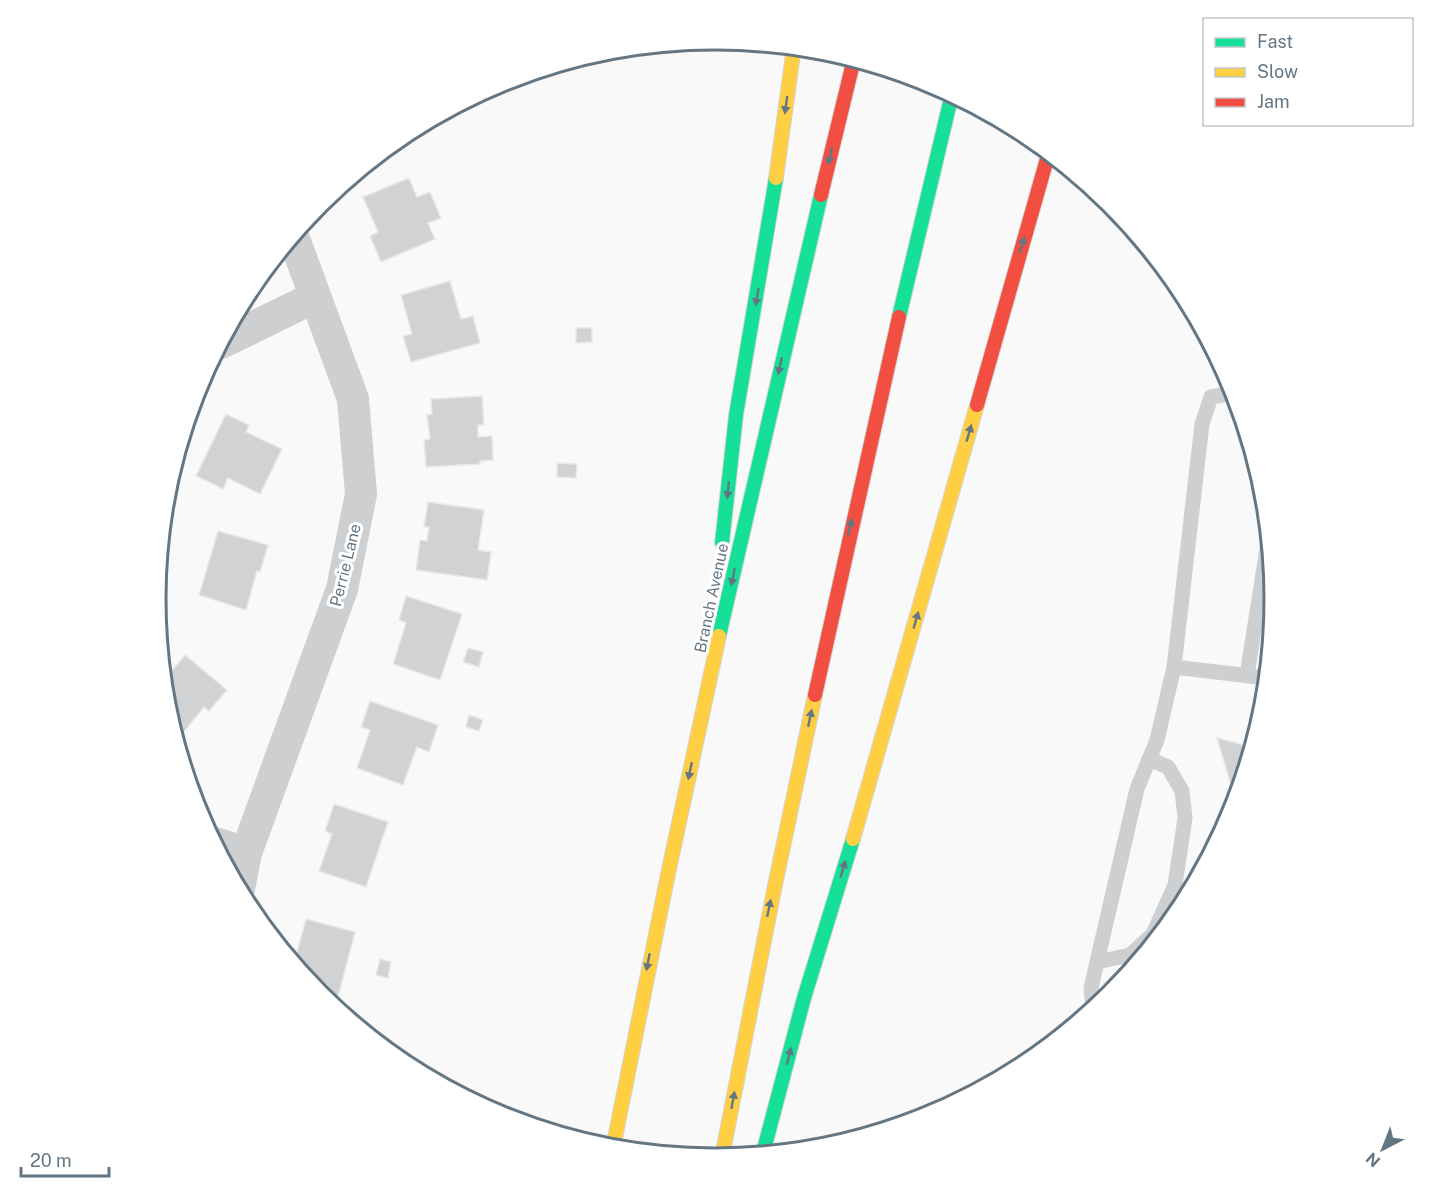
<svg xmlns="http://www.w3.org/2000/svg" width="1431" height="1197" viewBox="0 0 1431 1197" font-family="'Public Sans',sans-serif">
<rect width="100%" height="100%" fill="#f9f9f9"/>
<path fill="#d0d2d3" stroke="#e8e8e8" stroke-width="1.5" d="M409 178 417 197 430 192 441 218 428 223 435 239 381 262 370 236 378 232 363 197Z
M450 281 461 319 473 316 480 343 411 362 403 336 412 334 401 295Z
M576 328H592V342L576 343Z
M482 396 484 425H478V437L492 436 493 460 480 461V464L426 467 424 440 430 439 427 415 432 414 431 399Z
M226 414 249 425 246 432 282 449 260 494 228 478 223 489 196 476Z
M557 463 577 464 576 478 557 477Z
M428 502 484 510 478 550 491 552 487 580 416 570 420 540 427 541 429 527H424Z
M218 531 268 545 260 572 257 571 246 610 199 595Z
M406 596 462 614 440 680 393 664 406 623 399 620Z
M468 648 483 652 479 667 463 662Z
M185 655 227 690 209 711 204 707 179 738 175 734 167 707 164 680Z
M370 701 438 725 429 752 417 747 403 785 357 768 370 730 361 727Z
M469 715 483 720 479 731 466 727Z
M1217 738 1252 747 1236 802Z
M334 804 388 822 366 887 319 871 332 834 325 831Z
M306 919 355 932 338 997 318 992 288 955 296 956Z
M380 959 391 962 388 978 376 975Z"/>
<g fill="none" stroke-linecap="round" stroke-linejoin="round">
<g stroke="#d5d6d6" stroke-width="16">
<path id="fast" d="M899 317 952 94
M722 543 736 415 776 178
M719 636 821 195
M763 1153 804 998 853 839"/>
</g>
<g stroke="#d5d6d6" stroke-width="16">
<path id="slow" d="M776 178 794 47
M853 839 977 405
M613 1148 668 874 719 636
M722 1157 774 890 815 695"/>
</g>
<g stroke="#d5d6d6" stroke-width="16">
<path id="jam" d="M821 195 854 59
M977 405 1049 152
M815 695 899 317"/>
</g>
<path stroke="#cecfd0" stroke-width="15" d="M1235 393 1211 397 1202 424 1174 667 1267 678
M1247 675 1269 536
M1097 962 1130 955 1153 934 1175 885 1185 818 1182 791 1168 767 1149 759
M1093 1009 1091 988 1137 789 1157 740 1174 667"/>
<path stroke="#cecfd0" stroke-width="32" d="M221 343 315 297
M215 843 246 853
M239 889 246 853 342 589 361 494 353 399 293 236"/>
<use href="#fast" stroke="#16e098" stroke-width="14"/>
<use href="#slow" stroke="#ffcf43" stroke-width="14"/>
<use href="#jam" stroke="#f24e42" stroke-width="14"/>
</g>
<defs><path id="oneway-solid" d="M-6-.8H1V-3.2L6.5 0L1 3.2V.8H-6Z" transform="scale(1.5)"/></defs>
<g fill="#657683">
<use href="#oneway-solid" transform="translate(786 105) rotate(98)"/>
<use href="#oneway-solid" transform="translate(830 156) rotate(103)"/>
<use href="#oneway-solid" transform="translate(1022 245) rotate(-74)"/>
<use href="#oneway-solid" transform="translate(757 297) rotate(100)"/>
<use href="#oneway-solid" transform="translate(780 366) rotate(103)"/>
<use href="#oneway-solid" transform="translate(969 433) rotate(-74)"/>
<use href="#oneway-solid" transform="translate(728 490) rotate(96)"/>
<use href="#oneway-solid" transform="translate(850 527) rotate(-77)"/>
<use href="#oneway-solid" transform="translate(733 577) rotate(102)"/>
<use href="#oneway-solid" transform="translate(916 620) rotate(-74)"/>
<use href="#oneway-solid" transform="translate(810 718) rotate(-78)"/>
<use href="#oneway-solid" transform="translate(690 771) rotate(102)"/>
<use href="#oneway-solid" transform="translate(843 869) rotate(-73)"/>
<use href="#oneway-solid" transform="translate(769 908) rotate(-78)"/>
<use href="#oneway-solid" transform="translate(648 962) rotate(101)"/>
<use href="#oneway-solid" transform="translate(789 1056) rotate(-75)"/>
<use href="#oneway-solid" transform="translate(733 1100) rotate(-80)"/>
</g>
<g text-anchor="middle" stroke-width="6" stroke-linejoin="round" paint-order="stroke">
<g font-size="16" fill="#657683" stroke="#fff">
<text transform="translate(345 565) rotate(-76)" y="6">Perrie Lane</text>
<text transform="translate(711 598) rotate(-78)" y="6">Branch Avenue</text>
</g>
</g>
<path d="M0 0H1431V1197H0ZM166 599a549 549 0 1 1 1098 0a549 549 0 1 1-1098 0Z" fill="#fff" fill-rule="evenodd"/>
<path fill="none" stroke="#657683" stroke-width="3" d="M166 599a549 549 0 1 1 1098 0a549 549 0 1 1-1098 0Z"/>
<rect x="1203" y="18" width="210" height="108" fill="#ffffff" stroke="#c1c8cd" stroke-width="1.5"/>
<rect x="1215" y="38" width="30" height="9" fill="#16e098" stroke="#c1c8cd" stroke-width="1.5"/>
<text x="1257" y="48" font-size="18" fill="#657683">Fast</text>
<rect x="1215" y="68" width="30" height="9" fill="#ffcf43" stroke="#c1c8cd" stroke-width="1.5"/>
<text x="1257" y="78" font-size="18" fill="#657683">Slow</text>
<rect x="1215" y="98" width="30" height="9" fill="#f24e42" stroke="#c1c8cd" stroke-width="1.5"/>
<text x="1257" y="108" font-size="18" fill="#657683">Jam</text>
<g transform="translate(1383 1149) rotate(222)" stroke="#ffffff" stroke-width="4.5" paint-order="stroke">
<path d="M0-4.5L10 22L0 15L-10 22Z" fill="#657683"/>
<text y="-9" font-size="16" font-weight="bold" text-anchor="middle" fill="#657683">N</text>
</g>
<path d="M21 1167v9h88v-9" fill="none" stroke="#657683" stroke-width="3"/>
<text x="30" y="1167" font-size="18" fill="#657683" stroke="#ffffff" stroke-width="4.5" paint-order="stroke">20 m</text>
</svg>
